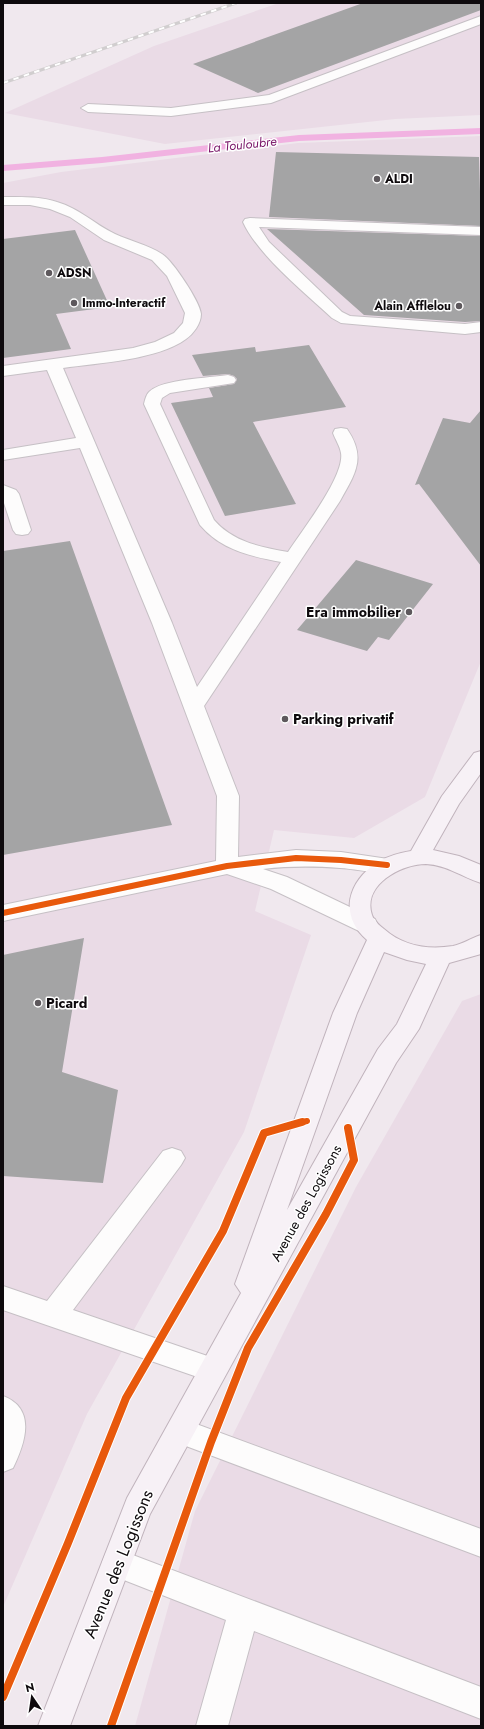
<svg xmlns="http://www.w3.org/2000/svg" width="484" height="1729" viewBox="0 0 484 1729" font-family="Jost,sans-serif">
<rect width="100%" height="100%" fill="#f0e8ee"/>
<path fill="#eadbe6" d="M279 3H481V115L395 119 165 144 5 113 154 46Z
M481 136V661L425 797 354 838 274 830 255 911 311 935 244 1132 87 1414 3 1607V183L61 172 298 143Z
M481 994V1726H135L195 1511 356 1187 462 1001Z"/>
<g fill="none" stroke-linecap="round" stroke-linejoin="round">
<path fill="#f1b2e1" fill-rule="evenodd" d="M481 128V134L299 141 102 163 3 171V165L102 157 299 135Z"/>
</g>
<path fill="#a4a4a5" d="M363 3H481V10L258 93 193 64Z
M276 152 479 157 481 226 269 217Z
M267 229 481 236V321L465 322 364 315Z
M75 230 110 307 56 314 71 349 3 358V239Z
M309 345 346 407 253 422 296 504 225 516 171 403 213 397 209 388 234 384 237 379 234 376 228 374 203 376 192 355 255 347 256 352Z
M481 410V566L419 484 415 485 443 418 470 423Z
M70 541 172 825 3 855V551Z
M356 560 433 584 389 640 378 637 367 651 297 630Z
M84 938 62 1072 118 1090 103 1183 3 1176V955Z"/>
<g fill="none" stroke-linecap="round" stroke-linejoin="round">
<g stroke="#c6c0c5" stroke-width="2">
<path id="minor" d="M481 16V24L271 103 171 116 88 112 81 108 88 104 171 108 269 95Z
M3 197C21 197 39 196 57 202 79 208 94 224 115 234 130 241 148 245 162 254 173 261 200 302 201 314 201 324 193 334 186 339 158 360 97 363 63 368L172 623 197 687 281 562C250 556 221 550 200 525L144 404C145 400 146 395 149 392 161 379 210 378 228 375L234 377 236 380 234 383 170 393 162 398 160 404 214 520C233 542 260 547 288 552 301 532 345 476 341 453 340 446 335 439 333 433L335 429 341 428 347 429C367 458 355 474 340 501L204 706 239 796 238 857 296 850 341 852 395 860 398 865 395 870C378 875 357 869 340 868 313 866 289 866 263 869L287 877 375 919 378 925 375 931 367 933 359 931 271 889 227 874 3 921V905L216 861 217 796 152 623 80 448 3 460V450L76 438 47 370 3 376V366L133 348 155 342 174 333 183 323 185 313 167 276 152 260 104 240 70 217 50 209 30 205H3Z
M250 218 481 227V235L259 227 269 242 342 312 350 316 465 324 481 322V332L465 334 341 323 332 318C304 292 258 255 243 222L245 219Z
M3 485 16 490 19 494 31 530 28 534 22 535 16 534 13 530 3 500Z
M172 1148 181 1151 185 1158 181 1165 73 1310 222 1361 226 1370 222 1379 212 1382 3 1310V1286L47 1301 163 1151Z
M3 1396C37 1409 25 1443 13 1468L3 1472Z
M180 1418 481 1529V1557L170 1440 166 1431 170 1422Z
M117 1549 481 1687V1719L254 1631 228 1726H196L226 1620 106 1573 102 1563 106 1553Z"/>
</g>
<g stroke="#c0b3bc" stroke-width="2">
<path id="major" d="M481 751V773L459 804 433 850 459 856 481 865V883C462 877 447 865 426 864 401 864 362 885 372 915 374 921 379 925 384 929 403 946 428 950 453 946 463 944 471 938 481 935V954L449 963 419 1029 396 1063 150 1514 70 1726H38L127 1498 241 1293 235 1284 333 1013 367 940C338 915 348 881 378 862 388 856 399 853 411 851L442 796 474 753ZM384 952 407 960 426 964 397 1024 378 1049 287 1210 357 1013Z"/>
</g>
<use href="#minor" fill="#fdfcfc" fill-rule="evenodd"/>
<use href="#major" fill="#f7f1f6" fill-rule="evenodd"/>
<g stroke="#d1cecf" stroke-width="3">
<path id="rail" d="M3 83 236 3"/>
</g>
<use href="#rail" stroke="#fff" stroke-width="2" stroke-dasharray="5.5" stroke-linecap="butt"/>
<g stroke="#fff" stroke-width="8">
<path id="cycleway-far1" d="M3 913 227 866 296 858 341 860 387 865
M298 1123 307 1121"/>
</g>
<g stroke="#fff" stroke-width="10">
<path id="cycleway" d="M3 1697 68 1543 126 1398 223 1231 264 1133 302 1122
M111 1726 211 1442 248 1348 326 1214 354 1160 348 1128"/>
</g>
<use href="#cycleway-far1" stroke="#e8590c" stroke-width="6"/>
<use href="#cycleway" stroke="#e8590c" stroke-width="8"/>
</g>
<g fill="#5d585c" stroke="#fff" stroke-width="1.5">
<circle cx="377" cy="179" r="4"/>
<circle cx="49" cy="273" r="4"/>
<circle cx="74" cy="303" r="4"/>
<circle cx="459" cy="306" r="4"/>
<circle cx="409" cy="612" r="4"/>
<circle cx="285" cy="719" r="4"/>
<circle cx="38" cy="1003" r="4"/>
</g>
<g text-anchor="middle" stroke-width="3" stroke-linejoin="round" paint-order="stroke">
<g font-size="12" font-weight="bold" fill="#0e0a0d" stroke="#fff" text-anchor="start">
<text x="385" y="183">ALDI</text>
<text x="57" y="277">ADSN</text>
<text x="82" y="307">Immo-Interactif</text>
<text x="451" y="310" text-anchor="end">Alain Afflelou</text>
</g>
<g font-size="13" font-style="italic" fill="#7a1669" stroke="#fff">
<text transform="translate(242 144) rotate(-6)" y="5">La Touloubre</text>
</g>
<g font-size="14" font-weight="bold" fill="#0e0a0d" stroke="#fff" text-anchor="start">
<text x="401" y="617" text-anchor="end">Era immobilier</text>
<text x="293" y="724">Parking privatif</text>
<text x="46" y="1008">Picard</text>
</g>
<g font-size="14" fill="#0e0a0d" stroke="#fff">
<text transform="translate(306 1203) rotate(-61)" y="5">Avenue des Logissons</text>
</g>
<g font-size="17" fill="#0e0a0d" stroke="#fff">
<text transform="translate(118 1564) rotate(-68)" y="6">Avenue des Logissons</text>
</g>
</g>
<rect width="484" height="1729" fill="none" stroke="#0e0a0d" stroke-width="8"/>
<g transform="translate(32 1697) rotate(347)" stroke="#ffffff" stroke-width="3" paint-order="stroke">
<path d="M0-3L7 15L0 10L-7 15Z" fill="#0e0a0d"/>
<text y="-6" font-size="11" font-weight="bold" text-anchor="middle" fill="#0e0a0d">N</text>
</g>
</svg>
